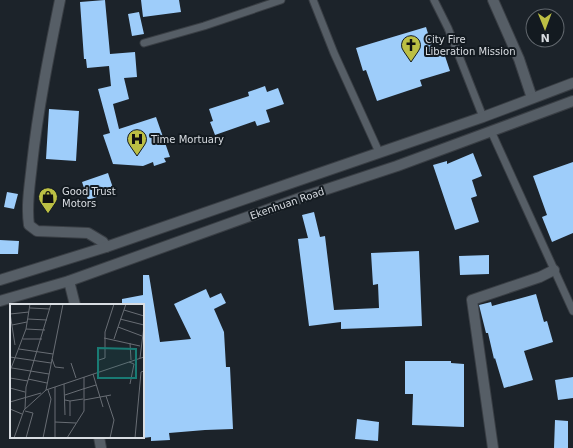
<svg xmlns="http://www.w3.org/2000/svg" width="573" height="448" viewBox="0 0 573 448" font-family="'DejaVu Sans',sans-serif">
<rect width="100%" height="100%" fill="#1c232a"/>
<path fill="#9ecdfa" d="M105 0 110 54 135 52 137 77 124 78 129 99 113 104 119 129 156 117 170 157 164 158 166 162 154 166 153 162 143 166 113 164 103 135 110 133 98 89 111 86 109 66 87 68 86 59H84L80 2Z
M141 0H179L181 12 143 17Z
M139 12 144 34 132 36 128 14Z
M426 27 435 56 444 53 450 71 420 80 422 86 377 101 366 70 363 71 356 48Z
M265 86 267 92 278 88 284 104 266 110 270 122 257 126 255 121 215 135 210 122 213 121 209 109 249 96 248 92Z
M49 109 79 111 76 161 46 159Z
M473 153 482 176 472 180 477 196 471 198 479 222 455 230 433 165 447 161V164Z
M573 162V233L552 242 542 217 547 215 533 176Z
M108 173 114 191 88 200 82 182Z
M7 192 18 194 14 209 4 207Z
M314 212 320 237 325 236 334 310 379 308 378 284 373 285 371 253 419 251 422 326 341 329V322L309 326 298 239 308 238 302 215Z
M0 240 19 241 18 254H0Z
M489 255V274L460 275 459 256Z
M143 275H149L160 342 191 339 174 304 206 289 210 298 221 293 226 303 214 309 224 332 226 367H230L233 429 205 430 169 433 170 440 151 441V437L143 438V305H122V299L143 295Z
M536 294 544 322 547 321 553 342 524 351 533 380 504 388 495 358 494 359 488 333H486L479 305 491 302 492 306Z
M405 361H451V363L464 364V427L412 425 413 394H405Z
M573 377V398L558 400 555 380Z
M357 419 379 422 378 441 355 439Z
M555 420 568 421V448H554Z"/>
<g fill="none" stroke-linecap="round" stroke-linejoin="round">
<g stroke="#393e44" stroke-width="9">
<path id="lane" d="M313 0 334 53 379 152
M434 0 448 28 483 117
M144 43 204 26 281 0
M491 131 573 311"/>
</g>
<g stroke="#393e44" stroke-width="12">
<path id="street" d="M60 0C49 54 38 109 32 164 30 184 26 205 29 225L37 231 88 233 103 242 106 247
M493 0 519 59 532 98
M69 281 75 305
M99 437 101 448
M493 448 472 300 540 277 554 270"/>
</g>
<g stroke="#393e44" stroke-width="12">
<path id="secondary" d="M0 280 106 247 294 182 483 117 573 83
M0 301 69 281 300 198 397 166 573 101"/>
</g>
<use href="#lane" stroke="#565e66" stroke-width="7"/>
<use href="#street" stroke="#565e66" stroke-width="10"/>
<use href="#secondary" stroke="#565e66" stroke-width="10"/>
</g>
<defs>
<g id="church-pin" transform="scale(1)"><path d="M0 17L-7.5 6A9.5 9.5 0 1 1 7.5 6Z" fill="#bcbf44" stroke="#131a20"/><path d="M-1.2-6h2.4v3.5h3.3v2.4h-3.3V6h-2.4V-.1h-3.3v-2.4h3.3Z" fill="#111"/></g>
<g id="hospital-pin" transform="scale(1)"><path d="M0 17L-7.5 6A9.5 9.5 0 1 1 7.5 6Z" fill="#bcbf44" stroke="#131a20"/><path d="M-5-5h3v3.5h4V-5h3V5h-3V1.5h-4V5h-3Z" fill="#111"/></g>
<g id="shop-pin" transform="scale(1)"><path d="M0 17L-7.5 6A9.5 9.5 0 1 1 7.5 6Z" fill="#bcbf44" stroke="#131a20"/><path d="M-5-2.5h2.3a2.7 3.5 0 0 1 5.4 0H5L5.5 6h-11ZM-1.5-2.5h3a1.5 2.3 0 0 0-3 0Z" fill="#111"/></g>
</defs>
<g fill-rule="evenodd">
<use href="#church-pin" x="411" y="45"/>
<use href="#hospital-pin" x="137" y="139"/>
<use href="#shop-pin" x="48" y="197"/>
</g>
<g text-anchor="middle" stroke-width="4" stroke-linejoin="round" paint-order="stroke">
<g font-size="10" fill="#d9dde2" stroke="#131a20" text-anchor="start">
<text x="425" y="43">City Fire<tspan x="425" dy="12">Liberation Mission</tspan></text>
<text x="151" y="143">Time Mortuary</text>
<text x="62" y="195">Good Trust<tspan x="62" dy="12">Motors</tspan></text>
</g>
<g font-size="10" fill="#d9dde2" stroke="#131a20">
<text transform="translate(287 203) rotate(-19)" y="4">Ekenhuan Road</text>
</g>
</g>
<g transform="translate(10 304)">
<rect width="134" height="134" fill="#1c232a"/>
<path fill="none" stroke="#686d74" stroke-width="1" d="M116 0 108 23 132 32M20 4 40 5M114 6 134 12M0 9 5 41M0 10 19 8M18 15 37 16M110 15 134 21M2 21 17 18M16 25 35 26M94 34 130 42M13 35H32M104 35 108 23M120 39 121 56M9 45 43 50M0 53 41 59M130 54 134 22M42 55 45 63 54 64M89 56 95 54V28L104 0M119 58 124 60 120 80M61 59 66 74M2 64 39 70M0 67 16 25 20 0M83 70 93 103M0 74 18 77M18 75 37 79M54 80 55 111M0 84 15 88M73 85 86 81M36 86 53 0M55 91 73 85M96 92 104 116 100 134M55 96 60 97V112M74 96 101 91M60 97 73 95M0 98 31 89M0 105 12 110M15 105 16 83 41 0M15 107 23 109 16 134M45 118 66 119M4 134 14 106 36 86 134 53M33 134 41 95 38 86M45 134V83M57 134 74 107V73M125 134 131 68 134 67"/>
<path fill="#197b74" fill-opacity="0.15" stroke="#197b74" stroke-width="2" d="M88 44 126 45V74H88Z"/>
<rect width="134" height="134" fill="none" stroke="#d9dde2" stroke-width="2"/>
</g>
<g transform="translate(545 28) rotate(179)"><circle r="19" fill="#131a20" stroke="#62686e"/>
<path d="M0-3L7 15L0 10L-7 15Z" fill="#bcbf44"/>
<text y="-6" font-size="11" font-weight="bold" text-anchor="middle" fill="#d9dde2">N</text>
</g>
</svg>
